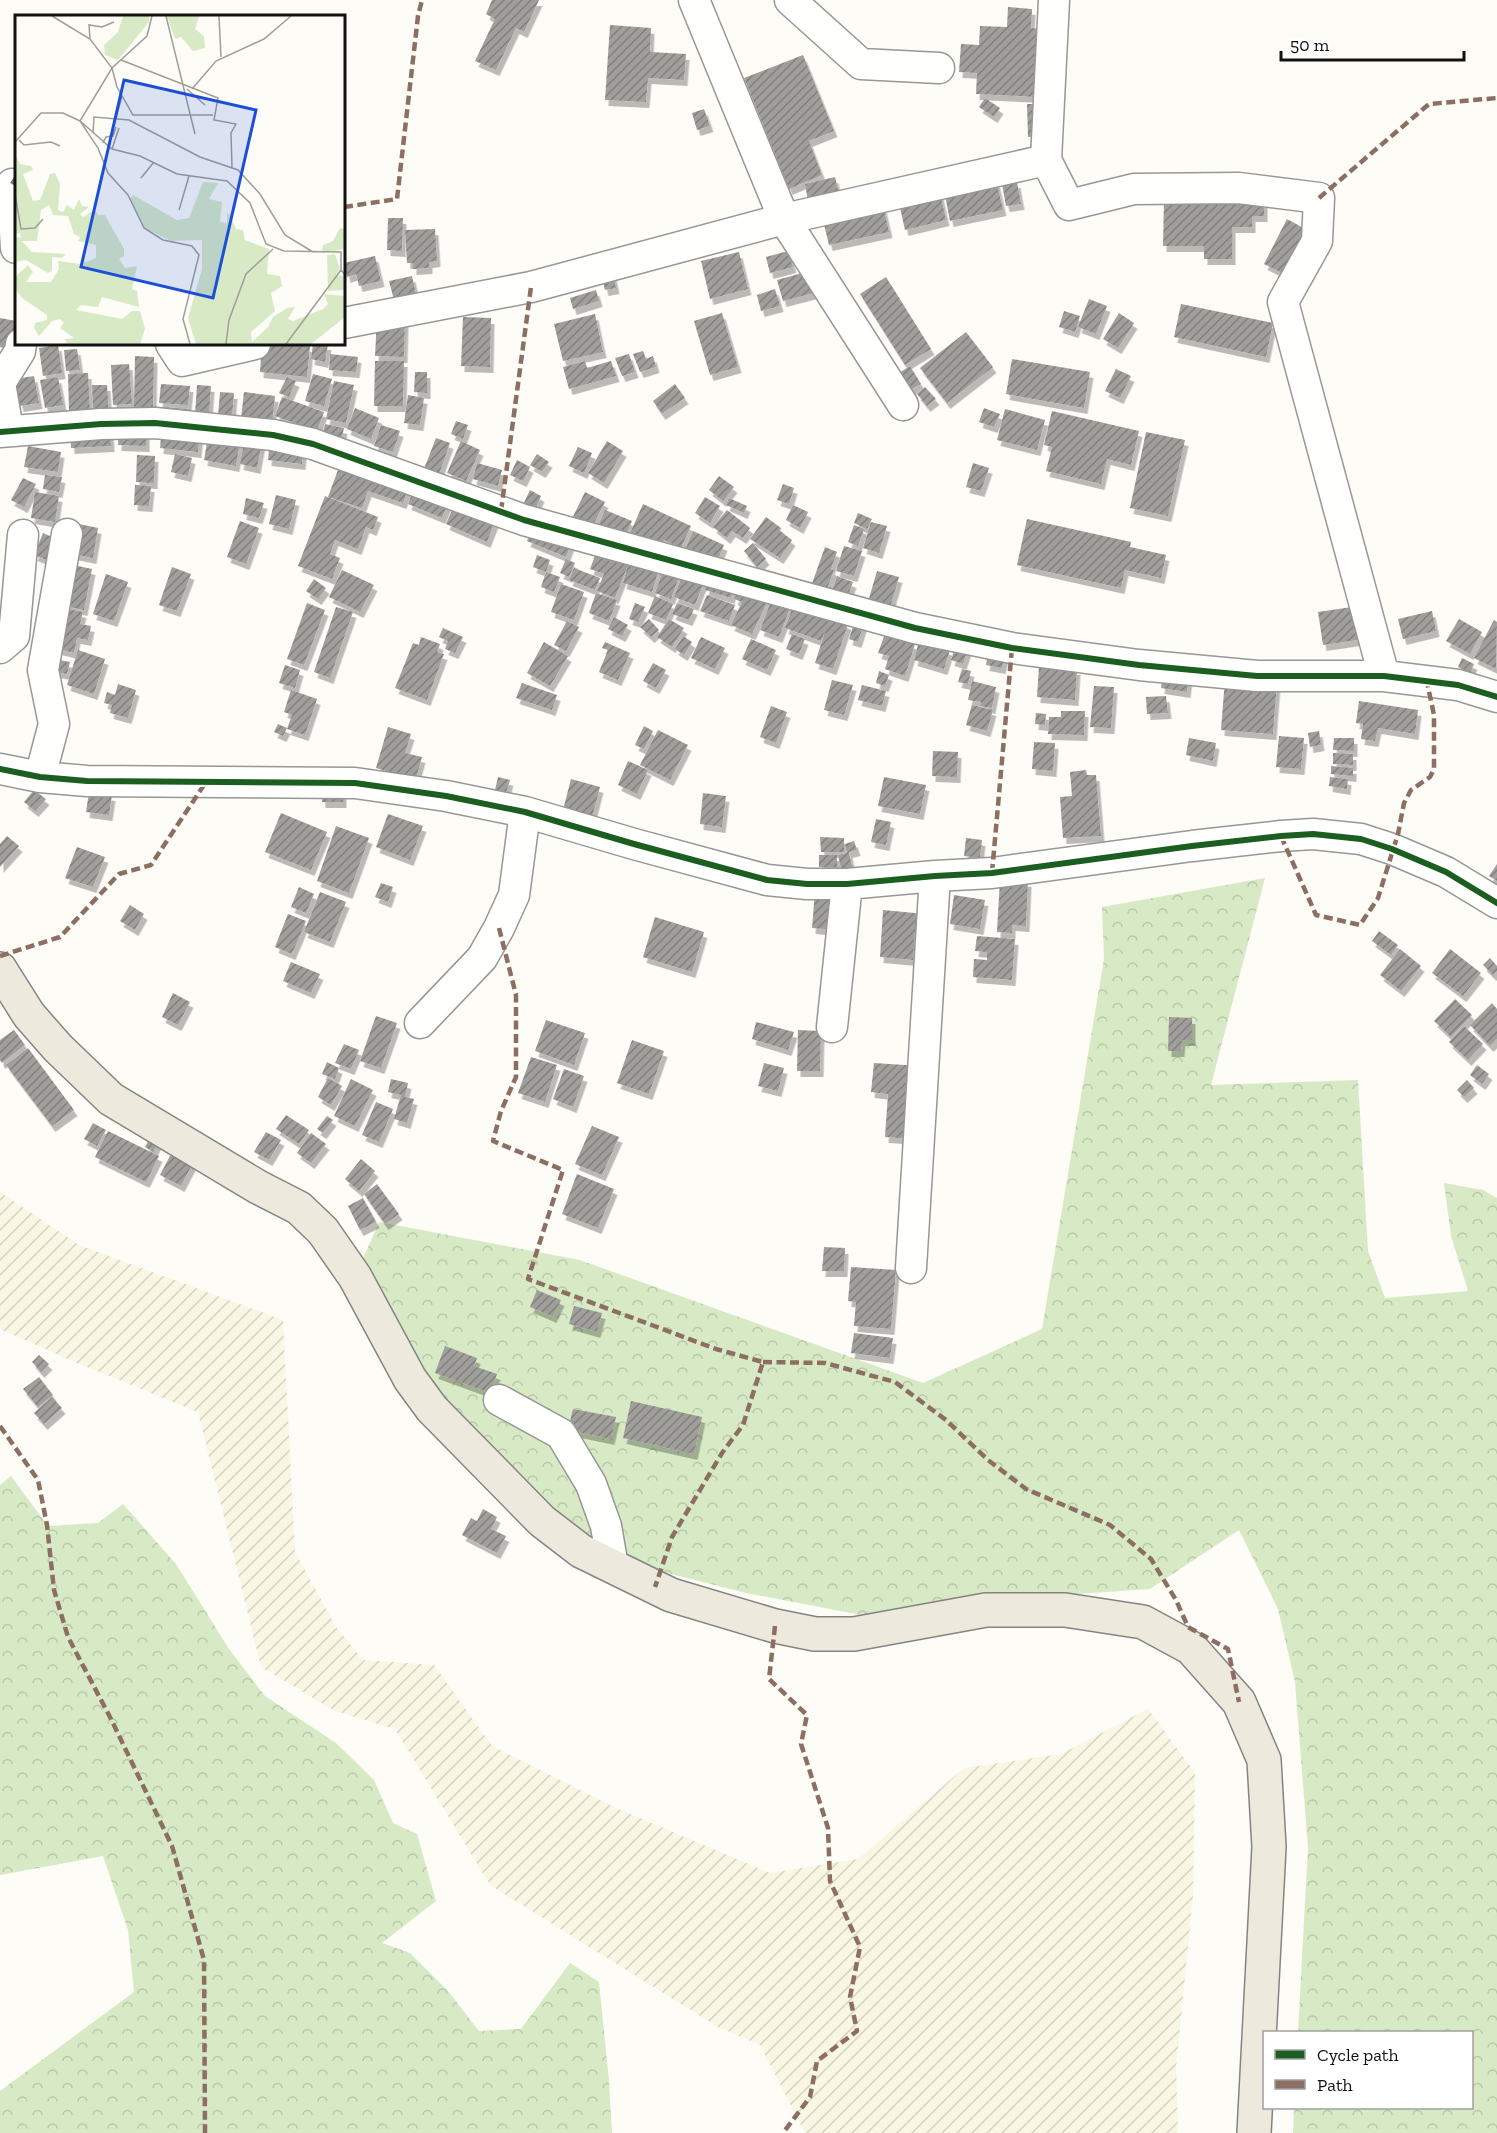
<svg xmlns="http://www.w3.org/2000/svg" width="1497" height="2133" viewBox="0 0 1497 2133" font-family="'Zilla Slab',serif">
<defs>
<pattern id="farmland-furrows" width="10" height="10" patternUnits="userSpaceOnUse" patternTransform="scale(1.5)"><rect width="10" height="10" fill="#f9f7e4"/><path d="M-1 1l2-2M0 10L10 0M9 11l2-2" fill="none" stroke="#d4d3c3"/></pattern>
<pattern id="forest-crowns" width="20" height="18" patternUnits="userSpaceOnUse" patternTransform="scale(1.5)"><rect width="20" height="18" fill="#d8eac5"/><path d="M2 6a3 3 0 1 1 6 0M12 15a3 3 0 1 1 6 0" fill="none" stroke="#b8c8a8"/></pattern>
<pattern id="building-hatch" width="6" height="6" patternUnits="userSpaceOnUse" patternTransform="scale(1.5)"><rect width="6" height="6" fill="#a19f9c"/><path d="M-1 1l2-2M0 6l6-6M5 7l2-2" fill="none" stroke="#82807e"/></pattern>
<filter id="shadow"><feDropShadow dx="3.5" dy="6" stdDeviation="0" flood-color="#0004"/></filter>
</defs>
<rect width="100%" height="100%" fill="#fdfcf7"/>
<path fill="url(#farmland-furrows)" d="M0 1192 79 1245 283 1320 295 1552 336 1627 363 1660 434 1665 492 1746 616 1808 770 1873 858 1859 964 1768 1061 1754 1148 1709 1195 1773 1193 1896 1176 2068 1178 2133H805L760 2045 718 2027 490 1885 395 1729 335 1711 261 1667 198 1412 77 1363 0 1329Z"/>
<path fill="url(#forest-crowns)" d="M1265 878 1211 1085 1358 1080 1368 1251 1385 1298 1468 1291 1451 1236 1444 1183 1483 1190 1497 1198V2133H1293L1294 2108H1472V2032H1298L1308 1848 1295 1682 1278 1609 1239 1530 1150 1589 1048 1596 908 1624 746 1593 581 1551 495 1474 355 1277 379 1222 580 1260 923 1383 1042 1329 1104 959 1102 907Z
M11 1476 48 1526 98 1523 123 1504 176 1564 229 1649 265 1696 336 1743 374 1780 393 1823 417 1834 436 1901 382 1943 410 1953 448 1991 479 2031 521 2029 570 1963 599 1982 609 2081 612 2133H0V2091L134 1992 128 1930 103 1856 0 1875V1485Z"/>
<path fill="url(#building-hatch)" filter="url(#shadow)" d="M492 0H539L524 32 516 28 496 70 475 61 495 19 486 14Z
M1008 7 1032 9 1031 28 1041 29 1037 97 976 94 977 73 959 72 961 44 979 45 980 26 1007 27Z
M610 25 651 28 650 52 686 54 684 80 648 78 646 102 605 100Z
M803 55 834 131 809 141 822 175 789 189 744 78Z
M985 98 1000 108 994 117 979 107Z
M1027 104H1043L1044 137H1028Z
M704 109 710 126 697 130 692 113Z
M835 177 839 194 808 201 805 184Z
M996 180 1003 210 950 221 944 190Z
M1017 182 1021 204 1006 206 1002 184Z
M940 193 946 220 905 230 899 203Z
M1164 198 1264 202V216H1252V227H1232V259H1204V246H1163Z
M883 206 889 232 829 245 823 220Z
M388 218H403L402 251 387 250Z
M1287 219 1309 231 1286 275 1264 264Z
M435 229 437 261 429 262V268L413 269V263H407L405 230Z
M788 251 793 267 770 273 766 257Z
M739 252 748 289 710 299 701 261Z
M375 256 381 281 359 286 356 274 347 277 344 263Z
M813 270 818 292 783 301 777 280Z
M613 274 616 288 605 290 602 277Z
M412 276 416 294 394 300 389 281Z
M886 277 931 349 905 365 860 294Z
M775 289 780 306 761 311 757 295Z
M596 290 599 301 573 309 570 298Z
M1089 299 1107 306 1096 334 1078 327Z
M1181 304 1273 323 1266 357 1174 337Z
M1064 311 1080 316 1075 332 1059 327Z
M722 313 738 367 710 375 694 321Z
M1119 313 1134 323 1118 348 1103 339Z
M595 314 603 352 563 361 554 324Z
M463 317 491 318 490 367 461 366Z
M0 318 16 321 14 350 0 347Z
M377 319 405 320 404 357 375 356Z
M966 332 993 367 947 403 920 368Z
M262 344 310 346 307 377 260 372Z
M313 344H328L325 362 311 359Z
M58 345 62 373 43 376 39 348Z
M77 349 80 370 66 371 64 350Z
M643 351 646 359 653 356 656 367 640 372 633 354Z
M330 354 358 357 356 372 329 370Z
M629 354 635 372 622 376 615 358Z
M135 356 154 357 153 407H134Z
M1012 359 1090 372 1084 408 1006 394Z
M375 361H404L403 406H374Z
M585 361 587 368 611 361 616 376 569 389 563 367Z
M129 364 132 404 113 405 111 365Z
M910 366 921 384 910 390 899 373Z
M1116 369 1131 376 1120 398 1105 391Z
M415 372H427V393L414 392Z
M88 373 90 411 69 412 68 374Z
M313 374 332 379 324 406 305 401Z
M34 376 39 403 20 406 15 379Z
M58 377 63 405 45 408 40 380Z
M287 377 296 381 289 397 279 393Z
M334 381 354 385 346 423 326 419Z
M161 384 190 386 188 405 159 403Z
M675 384 685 398 662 414 653 401Z
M92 385H107L109 416 93 417Z
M197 385 211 386 209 415 195 414Z
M925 387 936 399 927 406 917 394Z
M220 392 234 393 232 417 218 416Z
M244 392 275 396 272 424 241 419Z
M408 395 424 398 420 425 404 423Z
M282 397 324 412 317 431 275 416Z
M161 407 189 409 187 421 160 418Z
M355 408 379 418 371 439 347 429Z
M984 408 1000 414 994 427 979 422Z
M1005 409 1045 420 1037 450 997 440Z
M1052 411 1139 431 1131 465 1107 459 1101 484 1046 471 1052 447 1044 445Z
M456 421 468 425 463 439 451 434Z
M325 424 344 428 340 445 321 441Z
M381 425 400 431 393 452 374 446Z
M110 426 111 446 71 448 70 428Z
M162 427 200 431 198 452 160 448Z
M119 428 146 429V446L118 445Z
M1146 432 1185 440 1168 516 1130 508Z
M208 437 240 442 236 466 204 460Z
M245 438 262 442 257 468 240 464Z
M436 438 450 443 439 474 424 469Z
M270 440 304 443 302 464 268 460Z
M461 441 480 450 466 481 447 473Z
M607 441 623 451 604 483 588 473Z
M28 446 61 452 58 472 24 467Z
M578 447 592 453 584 473 569 466Z
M175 454 192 458 188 476 171 472Z
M537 454 549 462 542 472 530 465Z
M137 455 155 456 154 483 136 482Z
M342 459 410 483 403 503 368 491 362 508 328 497Z
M517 460 530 467 523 481 510 475Z
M477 463 502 470 498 486 473 479Z
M973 463 989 468 981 491 966 487Z
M45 475 62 477 59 492 43 489Z
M719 476 734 487 723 501 709 490Z
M23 478 36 484 24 507 11 500Z
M783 484 794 488 789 504 777 500Z
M135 485 151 486 149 506 134 505Z
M415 486 450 499 442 518 408 504Z
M530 490 541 496 534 512 522 507Z
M35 492 59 496 55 522 31 518Z
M585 492 605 502 589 533 570 523Z
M276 495 296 500 289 529 269 524Z
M325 496 378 517 373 530 366 527 358 549 335 540 330 554 340 558 332 579 298 566Z
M705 497 720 506 710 523 695 513Z
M246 498 264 503 259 518 243 514Z
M729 498 747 506 744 513 726 505Z
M456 501 496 519 487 542 446 524Z
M643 504 691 526 681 548 664 540 659 552 628 538Z
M793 505 808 512 800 528 786 520Z
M605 510 632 521 622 544 595 533Z
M727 510 750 528 743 538 732 531 727 538 713 527Z
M858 513 872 519 867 529 854 523Z
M766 517 781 528 780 531 792 540 780 558 750 539Z
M1027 519 1131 542 1130 547 1166 555 1161 578 1125 570 1121 588 1017 565Z
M240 521 259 528 246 564 227 557Z
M871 522 887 526 879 553 863 548Z
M79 524 98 528 93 558 73 554Z
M854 525 864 529 858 546 848 542Z
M533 527 573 539 566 557 527 541Z
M693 531 724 545 716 564 685 550Z
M43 533 57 539 49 561 34 555Z
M753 543 766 559 757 567 744 551Z
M599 545 660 565 652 592 623 583 628 565 615 598 597 591 604 574 590 569Z
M844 546 862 551 854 576 836 571Z
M825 547 837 552 831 569 834 570 824 597 809 592Z
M537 555 550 560 546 572 533 567Z
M566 559 575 563 569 577 560 573Z
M666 562 682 568 671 599 655 593Z
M73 565 92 569 84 610 64 606Z
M172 567 191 574 177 611 159 605Z
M574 568 600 578 595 590 569 580Z
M342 570 374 585 360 612 329 597Z
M684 571 705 579 695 605 674 597Z
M877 571 899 577 890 608 868 602Z
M546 572 560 577 554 592 541 587Z
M106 574 128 582 114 621 93 614Z
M709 575 735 583 731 598 705 590Z
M837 576 853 582 845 604 829 599Z
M314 579 326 588 318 599 306 591Z
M561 584 584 592 574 620 551 612Z
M741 585 769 598 752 634 731 625 742 602 734 599Z
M596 593 617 600 609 621 589 613Z
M707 595 735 605 729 621 700 611Z
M655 596 673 604 666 620 648 613Z
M773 596 792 603 779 637 760 630Z
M307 603 325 610 304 665 287 659Z
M635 603 645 607 638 622 629 619Z
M677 603 694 609 689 620 672 614Z
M794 603 848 624 833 669 815 663 826 629 821 641 785 628Z
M1359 606 1364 639 1323 645 1318 612Z
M336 607 353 612 330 678 314 672Z
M63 608 83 612 80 624 91 626 88 640 77 638 74 653 54 648Z
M1432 611 1436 631 1403 639 1398 619Z
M614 617 628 625 622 636 608 629Z
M649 619 659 630 651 637 640 627Z
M669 619 684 628 672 647 657 637Z
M1459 619 1482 632 1470 654 1446 641Z
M855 620 864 623 858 642 849 639Z
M1494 620 1497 622 1496 669 1474 658Z
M567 621 579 627 566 651 554 645Z
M443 628 463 637 455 653 445 649 448 641 439 637Z
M792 634 805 639 799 654 786 649Z
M885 634 915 644 905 676 885 669 889 656 878 653Z
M683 636 692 642 684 655 675 649Z
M421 637 440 644 437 652 444 654 427 700 395 688 413 643 419 645Z
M701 637 725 648 715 669 691 658Z
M751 639 776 650 767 670 742 659Z
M919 641 950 650 944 669 914 660Z
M544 642 568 656 550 686 527 673Z
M605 642 630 653 618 680 599 672 608 650 602 648Z
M957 642 969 646 963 664 951 660Z
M989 648 1006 652 1002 668 986 665Z
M78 650 105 659 94 694 67 685Z
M1462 658 1474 664 1470 673 1458 667Z
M54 659 70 662 67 674 51 671Z
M653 663 666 670 656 688 643 681Z
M285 665 300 670 295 688 279 683Z
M1039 666 1077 669 1075 700 1037 697Z
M962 669 971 671 968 684 958 682Z
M879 671 889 675 885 686 876 683Z
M1163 673 1189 677 1187 692 1161 688Z
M1225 679 1277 682 1273 734 1221 730Z
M832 680 853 685 844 715 824 710Z
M972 681 996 687 992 708 980 706 981 702 968 700Z
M522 683 557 695 552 710 516 698Z
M118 684 136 690 128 718 110 713 112 705 104 703 107 692 115 695Z
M862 685 886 691 882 706 858 700Z
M1094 686 1114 687 1111 728 1090 727Z
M291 690 317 699 305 735 287 729 292 715 284 712Z
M1166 696 1168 713 1147 714 1146 697Z
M1359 701 1418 710 1415 734 1378 728 1375 741 1361 739 1363 724 1356 723Z
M972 705 993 710 987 731 966 725Z
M771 706 787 712 776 743 760 737Z
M1061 711H1085L1084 735 1048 734 1049 717H1061Z
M1036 713 1046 714 1045 725 1035 724Z
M278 724 287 728 283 736 274 732Z
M644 726 653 731 644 749 635 745Z
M388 727 411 734 405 753 422 757 416 779 376 768Z
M658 730 688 745 670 780 640 765Z
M1319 731 1321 745 1310 747 1308 733Z
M1279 736 1304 738 1301 769 1276 767Z
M1189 738 1216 743 1213 761 1186 755Z
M1334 738H1354V751L1333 750Z
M1034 742 1055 743 1053 771 1032 769Z
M933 751 958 752 957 777 932 776Z
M1333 753 1353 754V765L1333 764Z
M628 761 648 770 637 794 618 785Z
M1331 766 1353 768V776L1331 774Z
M1086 770 1087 775H1096L1101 836 1063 838 1060 797 1072 796 1070 772Z
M498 777 510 780 506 793 495 790Z
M884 777 926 785 920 814 878 806Z
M1330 777 1348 779 1347 789 1329 786Z
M571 779 600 787 592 818 563 810Z
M321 788H343V802H322Z
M34 790 46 799 35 811 24 802Z
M89 792 112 795 109 815 86 812Z
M703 793 726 796 722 827 700 824Z
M281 813 327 832 311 870 265 852Z
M388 814 423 826 410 860 376 847Z
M876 819 891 822 886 845 871 842Z
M336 826 369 838 349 893 317 881Z
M7 836 19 846 0 867V844Z
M820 837 844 838V852H821Z
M966 838 982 840 980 858 964 856Z
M854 841 857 850 849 852 853 871 842 874 838 855 847 853 845 844Z
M77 847 105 857 93 887 65 878Z
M819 855H837V867H819Z
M1497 864V881L1489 876Z
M1000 879 1028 881 1026 926 1012 925V933L997 932Z
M381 883 393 887 388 902 375 897Z
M299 887 314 894 306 913 291 907Z
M320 892 346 902 330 942 304 932Z
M815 892 838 893 835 930 812 928Z
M954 895 985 900 980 929 950 924Z
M130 905 144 914 135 930 120 921Z
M883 910 925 914 924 931 915 930 913 960 880 957Z
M288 914 306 921 292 954 275 947Z
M655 917 704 932 692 972 643 957Z
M1379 931 1398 945 1391 955 1372 941Z
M977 936 1015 939 1012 980 973 977 974 959 987 960V952L975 951Z
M1400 949 1421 966 1401 991 1380 975Z
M1450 949 1481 973 1463 996 1432 973Z
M1490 958 1497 966V971L1493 975 1483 965Z
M291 962 320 974 311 993 283 981Z
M173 993 190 1002 178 1025 162 1017Z
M1455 999 1472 1015 1451 1037 1434 1021Z
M1492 1003 1497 1009V1039L1490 1046 1470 1025Z
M376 1016 397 1023 381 1068 360 1061Z
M1169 1017 1192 1018V1040H1182L1181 1051H1168Z
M546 1020 585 1033 574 1065 535 1051Z
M756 1022 794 1032 788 1050 752 1039Z
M1464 1026 1483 1044 1468 1060 1449 1042Z
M14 1030 25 1045 2 1063 0 1060V1040Z
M798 1030 821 1031 820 1071H797Z
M632 1040 664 1051 649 1094 617 1083Z
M344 1044 359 1050 351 1069 335 1063Z
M28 1048 74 1110 52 1126 6 1065Z
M531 1057 557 1065 545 1102 518 1093Z
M327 1062 339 1068 335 1079 322 1074Z
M764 1063 784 1068 778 1091 758 1086Z
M874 1063 920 1066 915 1139 885 1137 888 1094 871 1092Z
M1477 1065 1489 1074 1482 1084 1470 1075Z
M564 1069 584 1076 573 1107 553 1099Z
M328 1078 342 1086 331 1105 318 1097Z
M351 1079 373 1090 355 1126 334 1116Z
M391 1079 408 1083 405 1097 414 1099 407 1123 394 1119 401 1095 388 1092Z
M1467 1080 1474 1088 1464 1097 1457 1090Z
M376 1102 393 1109 379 1142 362 1135Z
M286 1115 309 1130 299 1144 276 1129Z
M327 1116 333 1120 323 1133 317 1129Z
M93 1123 106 1130 97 1146 84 1139Z
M592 1126 619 1137 602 1175 575 1164Z
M108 1131 159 1156 146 1182 95 1157Z
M266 1132 281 1140 269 1160 254 1152Z
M311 1133 326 1144 311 1163 297 1153Z
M150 1138 158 1143 153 1152 145 1147Z
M172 1152 193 1163 181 1186 160 1175Z
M361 1159 375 1171 359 1191 345 1179Z
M577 1174 614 1189 598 1228 562 1214Z
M377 1184 399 1214 385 1224 364 1194Z
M363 1198 376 1222 360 1230 348 1206Z
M824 1247 845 1248 844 1271H822Z
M851 1267 896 1270 891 1329 854 1326 856 1302 848 1301Z
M537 1290 561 1300 553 1317 530 1307Z
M574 1306 602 1313 597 1332 569 1324Z
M854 1333 893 1338 890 1358 851 1353Z
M445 1346 477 1358 474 1366 497 1374 490 1393 435 1373Z
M39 1355 49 1364 41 1372 32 1362Z
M39 1377 53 1395 38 1407 23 1389Z
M52 1397 62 1408 44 1424 34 1413Z
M631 1401 702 1417 694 1454 623 1438Z
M573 1409 616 1417 611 1439 568 1430Z
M483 1509 497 1517 491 1529 506 1536 497 1553 462 1535 471 1518 477 1521Z"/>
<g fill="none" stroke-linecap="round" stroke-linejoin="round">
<g stroke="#979795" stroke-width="33">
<path id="minor" d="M694 0 784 219 903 405
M790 0 861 64 939 68
M1054 0 1046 160 1069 205 1134 189 1239 188 1319 198 1317 241 1283 302 1384 676
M12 184 16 248
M344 323 531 287 784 219 1046 160
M171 344 182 361 255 344
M0 383 8 430
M0 383 20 351 21 344
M0 432 101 424 155 423 273 435 313 444 524 520 915 628 1012 648 1139 665 1257 676H1384L1458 685 1497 697
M0 648 14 636 23 535
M0 769 40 777 87 781 355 783 446 796 525 812 634 844 767 880 807 884H847L935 876 992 873 1192 846 1281 836 1313 834 1361 839 1392 849 1446 872 1497 903
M40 777 54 724 43 670 67 534
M420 1023 482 958 499 928 514 895 525 812
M832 1027 847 884
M911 1268 935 876
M499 1400 561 1434 591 1484 606 1526 613 1567"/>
</g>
<g stroke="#858482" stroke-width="36">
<path id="major" d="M0 969 29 1015 58 1048 111 1099 258 1187 299 1208 323 1231 355 1277 410 1379 432 1409 542 1521 581 1551 671 1595 775 1626 815 1634H854L986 1610H1065L1143 1622 1191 1648 1239 1702 1264 1760 1269 1847 1254 2133"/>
</g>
<use href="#minor" stroke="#fffffe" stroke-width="30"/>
<use href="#major" stroke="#ede9dc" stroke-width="33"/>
<path stroke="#8d6e63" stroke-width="4.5" stroke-dasharray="9 4.5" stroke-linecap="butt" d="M12 184 16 178
M1319 198 1429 104 1497 98
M344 207 397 199 418 16 422 0
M501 511 531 287
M1281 836 1316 915 1360 925 1378 898 1398 834 1404 803 1411 790 1430 777 1434 769V715L1427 682
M992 873 1012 648
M499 928 516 995V1077L501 1111 493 1141 563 1170 528 1279 716 1349 763 1362 743 1425 722 1453 672 1537 655 1587
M0 956 60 937 119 874 151 865 206 782
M763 1362 825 1363 895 1382 946 1420 988 1460 1026 1489 1110 1525 1151 1559 1176 1600 1188 1627 1228 1649 1239 1702
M0 1426 38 1480 47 1525 54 1590 68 1637 111 1719 172 1846 204 1960 205 2133
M775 1626 769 1679 807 1715 801 1744 828 1828 830 1881 860 1947 850 1997 857 2031 817 2061 810 2097 783 2133"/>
<g stroke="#fff" stroke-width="10">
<path id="cycleway" d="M0 432 101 424 155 423 273 435 313 444 524 520 915 628 1012 648 1139 665 1257 676H1384L1458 685 1497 697
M0 769 40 777 87 781 355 783 446 796 525 812 634 844 767 880 807 884H847L935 876 992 873 1192 846 1281 836 1313 834 1361 839 1392 849 1446 872 1497 903"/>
</g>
<use href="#cycleway" stroke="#1b5e20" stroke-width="6"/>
</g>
<g transform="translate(15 15)">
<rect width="330" height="330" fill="#fdfcf7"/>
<path d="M108 1H134V7L103 45 90 40 89 30 103 17ZM152 1H184L180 14 189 21 190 33 178 36 166 22 160 24ZM0 139 5 149 16 151 18 155 8 159 18 186 25 185 35 159 40 158 45 169 43 195 48 197 52 190 59 195 64 184 67 191 74 192 65 199 68 202 80 195 83 200H90L109 234V241L104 244 110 253 122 251 117 274 122 276 124 292 87 282 83 292 66 290 61 295 107 304 117 296H125L130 314 125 329H52L50 324 59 323 45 313 49 308 45 304 37 306 24 321 19 313 20 308 32 305V300L7 283 0 273V262L13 250 18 257 11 267H36L44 254 43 246 66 249 81 243V230L63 226 65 222 59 219 53 201 38 200 34 190 26 195 22 226H7L17 237 51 239 47 243 37 242V256L33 258 11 245 0 247V221L6 223 5 218 0 219ZM188 167 203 168 194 184 207 187 205 207 212 208V198L215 200 221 214 228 215 230 225 254 234 252 259 265 261 267 271 256 278 260 296 236 317 237 327 253 312 258 302 272 293 280 292 273 304 278 306 308 294 313 289 309 279 330 281V302L296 329H181L173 303 187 254V225L156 226 129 213 115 184 118 180 162 205 174 203ZM325 213 330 214V234L307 238 308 230 318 226ZM320 239 325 254 321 260 330 261V275L313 276 312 240Z" fill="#d8eac5"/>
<path fill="none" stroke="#9f9e9b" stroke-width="1.5" d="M37 1 75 24 97 53 102 72 118 100H198M137 1 132 21 97 53 65 106 83 133 93 158 113 180 129 213 148 225 177 231 184 240 168 304 175 329M151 1 180 119M204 1 206 42M75 24 74 10 87 12 99 7M106 45 203 83 199 105 221 109 216 118 217 152M172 74 190 90M177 74 201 46 249 24 276 1M101 103 107 81M78 118 79 102 114 105 185 142 223 155 245 179 270 220 298 237M4 125 9 130 36 127 45 131M0 127 26 98H48L65 106 97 134 125 141 162 159 212 166 235 188 251 229 269 236 326 237V255L330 260M88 128 91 122 98 121 101 112M97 134 104 113M126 163 139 147M0 179 6 214 20 213 28 204M164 195 174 161M211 329 214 305 231 259 258 234M271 329 326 255"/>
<path fill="#1d4ed8" fill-opacity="0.15" stroke="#1d4ed8" stroke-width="3" d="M109 65 241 95 198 283 66 252Z"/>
<rect width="330" height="330" fill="none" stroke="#111" stroke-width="3"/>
</g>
<rect x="1263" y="2031" width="210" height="78" fill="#ffffff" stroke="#a0a0a0" stroke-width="1.5"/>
<rect x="1275" y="2050" width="30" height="9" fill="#1b5e20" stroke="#a0a0a0" stroke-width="1.5"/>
<text x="1317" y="2061" font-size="18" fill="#111111">Cycle path</text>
<rect x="1275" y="2080" width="30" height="9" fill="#8d6e63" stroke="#a0a0a0" stroke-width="1.5"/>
<text x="1317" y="2091" font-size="18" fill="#111111">Path</text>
<path d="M1281 51v9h183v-9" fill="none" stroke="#111111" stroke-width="3"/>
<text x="1290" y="51" font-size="18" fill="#111111" stroke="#ffffff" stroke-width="4.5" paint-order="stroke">50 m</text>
</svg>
